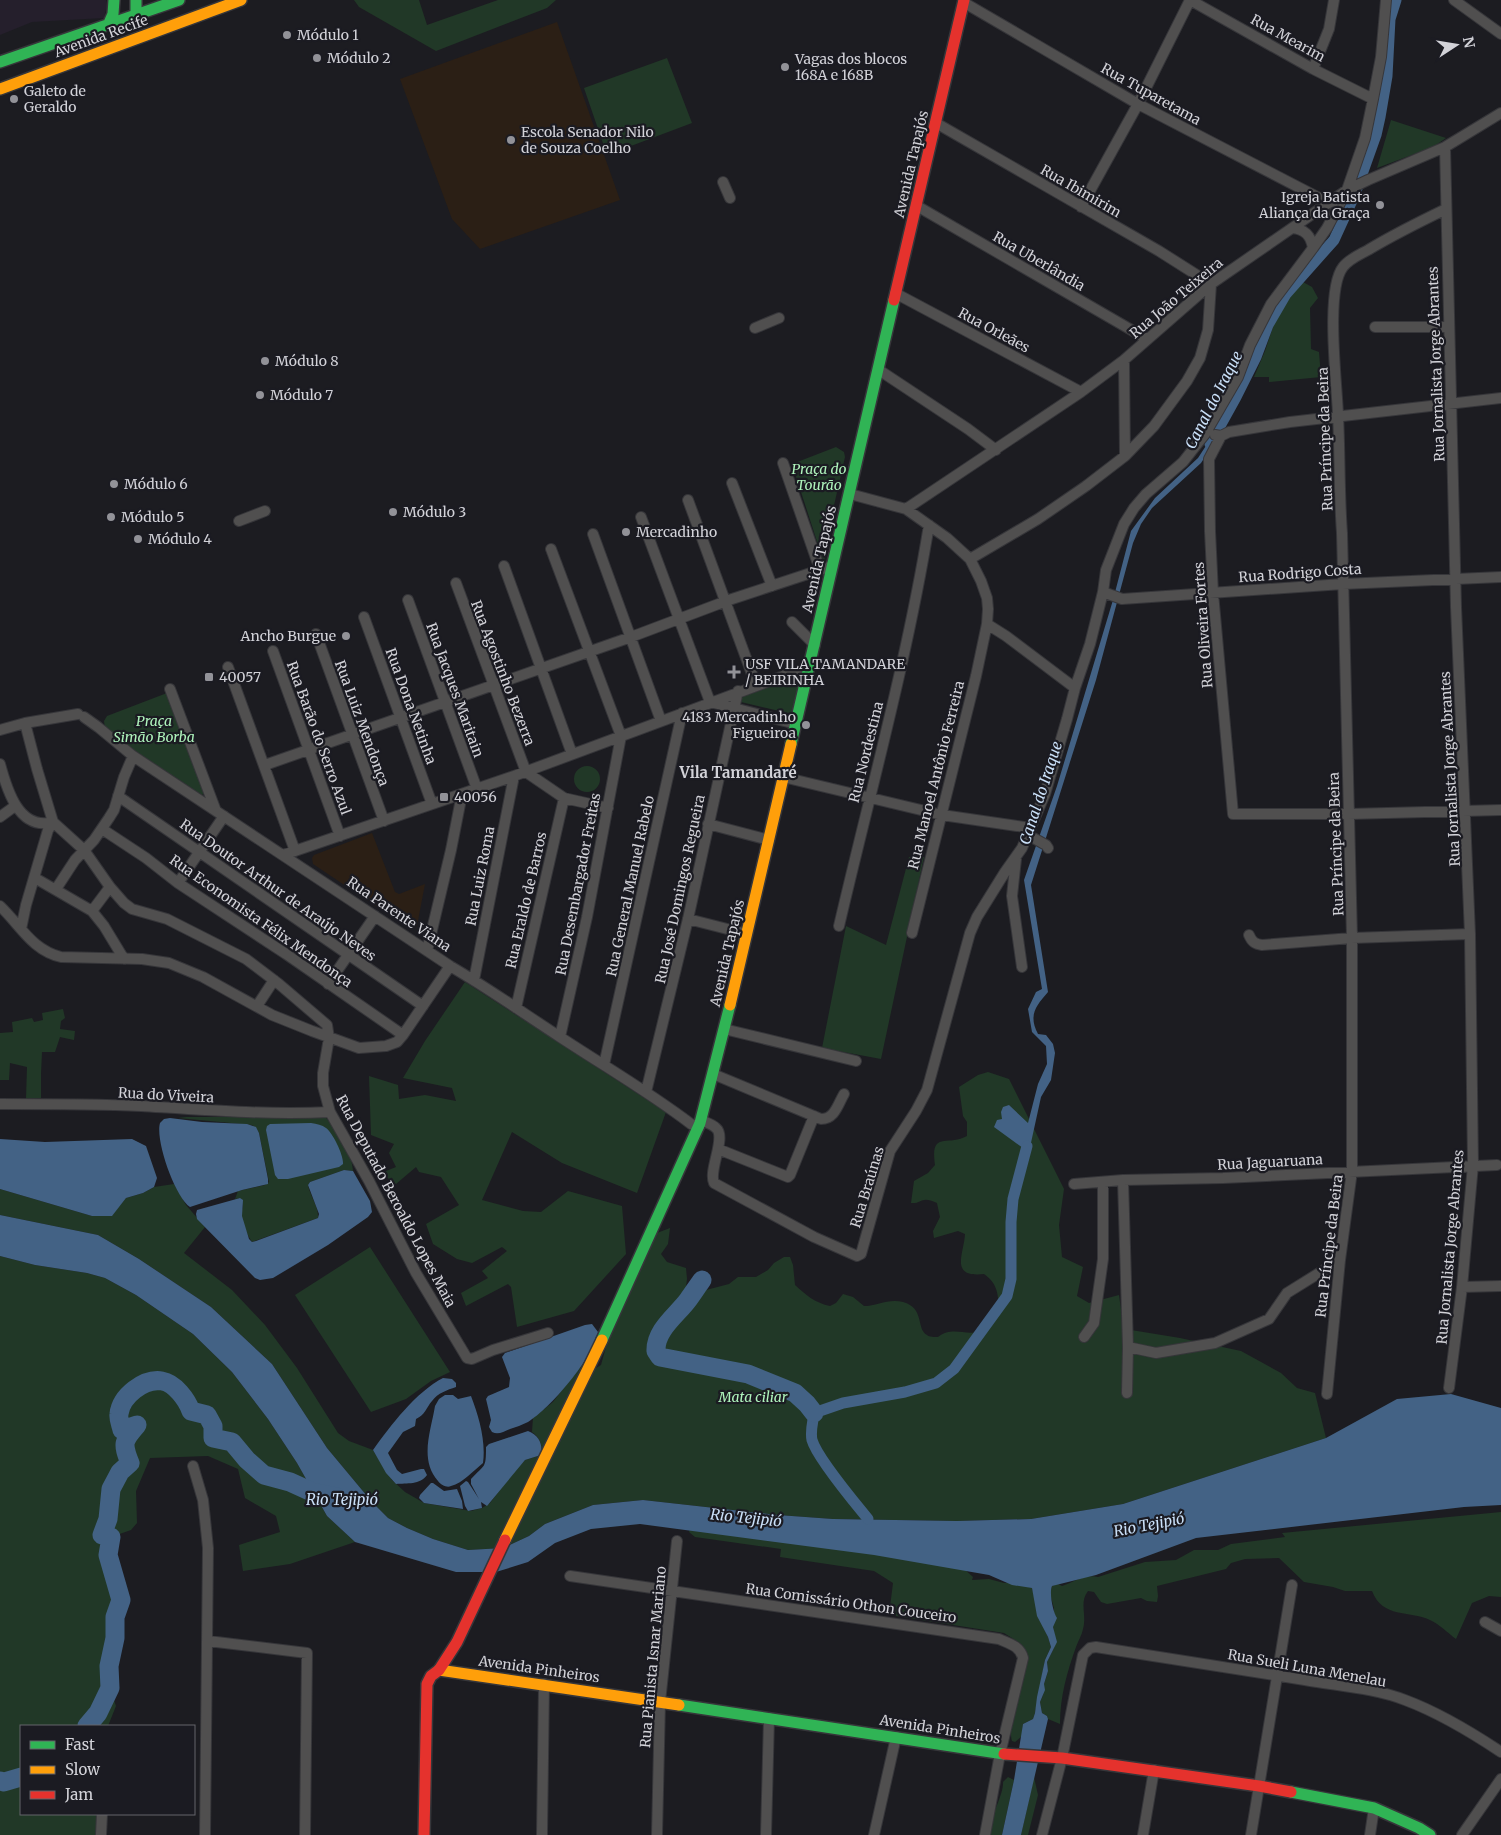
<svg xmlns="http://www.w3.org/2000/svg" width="1501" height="1835" viewBox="0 0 1501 1835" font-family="Merriweather,serif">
<rect width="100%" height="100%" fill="#1c1c21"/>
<path fill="#251f2c" d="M0 0H106L107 5 104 18 32 22 0 35Z"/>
<path fill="#2b1f15" d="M557 22 620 200 480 249 452 219 400 79Z
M372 833 395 892 399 894 425 884 417 926 413 929H410L313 864 312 858 314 855Z"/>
<path fill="#213827" d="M354 0H419L427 25 498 0H556L547 8 436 51 359 7Z
M667 58 692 123 607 155 584 88Z
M1391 120 1446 138 1433 147 1377 168Z
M1303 282 1312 287 1318 298 1310 308 1311 349 1319 352 1321 377 1269 382V377H1254L1265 351 1275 321 1288 297Z
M836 447 844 452 845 457 830 523 824 563 792 464Z
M795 674 801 681 794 712 788 713 741 702 743 694Z
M167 693 205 793 202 795 120 741 105 729 104 721 107 716Z
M574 779a13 13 0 1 1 26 0a13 13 0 1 1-26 0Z
M909 857H924L881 1059 822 1048 846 926 886 945Z
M465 982 666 1112 637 1193 562 1163 512 1132 482 1200 523 1211 541 1212 568 1191 622 1206 626 1254 574 1311 517 1327 511 1287 508 1284 466 1306 461 1293 488 1278 482 1271 507 1251 502 1247 472 1263 457 1259 433 1244 426 1224 459 1205 441 1177 419 1172 416 1167 396 1184 381 1173 396 1167 389 1153 394 1144 371 1135 369 1076 398 1085 399 1099 425 1095 456 1101 452 1088 403 1078 425 1041Z
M63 1009 65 1018 61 1021 60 1029 75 1031 74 1040 60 1037 55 1052H42L41 1074V1098L26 1099 27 1067 10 1063 9 1080H0V1033L13 1032 12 1022 32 1018 34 1022 43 1020 42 1013Z
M988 1072 1009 1079 1064 1189 1059 1225 1062 1257 1083 1267 1077 1296 1089 1303 1119 1295 1123 1324 1131 1330 1180 1338 1241 1351 1281 1373 1297 1388 1315 1393 1326 1438 1123 1504 1031 1519 957 1521 833 1519 778 1515 643 1500 593 1505 545 1524 529 1536 503 1548 468 1550 433 1539 407 1528 388 1518 372 1502 327 1448 272 1364 211 1307 139 1259 98 1235 0 1215V1189L92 1216H111L126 1198 143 1193 154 1187 174 1184 186 1205 205 1227 184 1253 232 1290 265 1325 297 1368 338 1433 349 1441 373 1450 392 1480 405 1492 424 1503 471 1511 482 1508 490 1503 517 1467 525 1460 541 1455C543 1445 540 1438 532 1432L533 1418 553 1402 584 1361 596 1368 601 1365 606 1347 657 1233 670 1228 668 1244 661 1254 667 1262 686 1268 687 1279 686 1287 691 1295 696 1297 706 1290 729 1284 738 1277H756L768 1270 774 1263 784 1257H790L793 1265 795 1285C806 1295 815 1303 830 1306L836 1303 843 1294 853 1297 864 1306C877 1306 889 1298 903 1302 925 1308 916 1329 927 1335 929 1337 935 1337 938 1337 954 1325 968 1338 981 1330 988 1327 994 1315 999 1308 998 1293 997 1283 984 1274 949 1278 964 1254 965 1234L958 1231 934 1238 933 1231 940 1217 937 1203C921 1195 922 1204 911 1203L914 1181 928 1173 935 1165C930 1130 947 1147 967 1136V1122L963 1116 959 1087 978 1075Z
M186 1117H325C338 1130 352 1152 353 1171L344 1170 310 1182 308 1185C310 1196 319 1207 318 1218L252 1242C247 1235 244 1227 242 1218 240 1208 246 1209 240 1198L235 1199 238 1191 265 1185 269 1182 259 1133 256 1128 252 1125 178 1118Z
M370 1247 450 1372 431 1381 406 1399 371 1412 295 1295Z
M0 1256 35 1265 87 1273 105 1278 136 1295 193 1334 232 1372 268 1419 297 1463 327 1516 355 1542 290 1564 243 1571 239 1545 280 1532 276 1516 245 1498 238 1469 208 1456 150 1458 136 1491 137 1523 131 1530 111 1537 108 1554 121 1600 115 1617V1638L109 1666 110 1688 116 1706 108 1726H21V1814H99L97 1835H0Z
M1501 1512V1597L1489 1596 1472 1603 1456 1639C1448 1633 1439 1624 1430 1620 1409 1610 1383 1619 1372 1591H1345L1333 1587 1304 1582 1279 1558 1245 1559 1231 1563 1226 1569 1157 1586 1158 1596 1157 1602 1147 1601 1141 1598 1107 1604 1101 1602 1094 1592 1088 1591C1079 1602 1087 1615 1083 1629 1082 1635 1078 1641 1076 1647 1067 1672 1060 1697 1060 1724L1048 1719 1047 1716 1042 1713 1040 1702 1043 1695 1044 1684 1048 1671 1047 1662 1054 1648 1055 1639 1053 1627 1054 1608 1050 1594 1052 1586 1058 1584 1062 1586C1075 1582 1084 1574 1098 1577L1145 1562 1176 1560 1194 1550H1218L1231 1544 1285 1537 1282 1533Z
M690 1527 962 1567 973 1577 972 1580 989 1579 1004 1583H1016L1032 1588 1040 1620 1048 1637 1051 1647 1045 1660 1035 1713 1033 1719 1023 1724 1022 1736 1015 1742 1012 1741C1007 1728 1021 1668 1024 1651L1020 1643 1004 1633 896 1616 890 1607 893 1583 874 1571 780 1557 781 1549 695 1537 689 1532Z
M1008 1777 1014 1780 1002 1835H990C991 1831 991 1826 991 1822 993 1813 1004 1792 1003 1782Z
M1034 1777 1038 1795 1028 1835H1021Z"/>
<path fill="#436285" d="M1211 438 1216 440 1201 463 1152 508 1141 524 1133 543 1096 680 1031 885 1048 992C1036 1006 1028 1015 1038 1034L1046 1035 1053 1044 1055 1053 1051 1080 1041 1097 1027 1161 1021 1158 1023 1148 994 1127 997 1120 1002 1119 1001 1112 1003 1107 1009 1105 1028 1123 1038 1084 1047 1064 1046 1046 1032 1032 1028 1009 1036 992 1042 989 1024 880 1057 786 1113 600 1131 531 1155 498 1198 458Z
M170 1118 202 1122 247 1124 256 1127 259 1133 268 1179V1184L242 1190 190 1207C175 1197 155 1140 160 1123L164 1119Z
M311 1123C317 1124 322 1125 326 1128 333 1133 344 1156 343 1164L339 1167 288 1179H278L275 1175 266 1130 267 1126 270 1124Z
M0 1139 45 1142 132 1139 146 1146 157 1178 154 1187 143 1193 126 1198 112 1216H92L0 1189Z
M344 1170 353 1171 370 1201 372 1212 368 1217 328 1245 273 1278 260 1280 255 1278 197 1219 196 1214 197 1210 240 1198 243 1200 242 1216 249 1239 252 1242 256 1241 318 1218 319 1214 308 1185 310 1182Z
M0 1215 98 1235 139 1259 211 1307 272 1364 327 1448 372 1502 388 1518 407 1528 433 1539 468 1550 503 1548 529 1536 545 1524 593 1505 643 1500 778 1515 833 1519 957 1521 1031 1519 1123 1504 1326 1438 1397 1399 1451 1394 1501 1408V1505L1464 1507 1196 1538 1096 1575 1052 1586C1049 1593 1053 1612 1057 1618L1053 1627 1057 1642 1047 1662 1048 1671 1044 1684 1045 1690 1040 1702 1042 1713 1047 1716 1048 1719 1021 1835H1002L1014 1780 1023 1724 1033 1719 1035 1713 1037 1697 1045 1660 1051 1647 1048 1637 1037 1616 1032 1588 1012 1585 989 1575 874 1555 640 1524 591 1529 555 1543 528 1562 496 1572H456L355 1542 327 1516 297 1463 268 1419 232 1372 193 1334 136 1295 105 1278 87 1273 35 1265 0 1256Z
M592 1324 598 1332C594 1357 550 1409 528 1422 522 1425 516 1427 510 1429 503 1432 498 1435 492 1432L489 1427 491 1420 486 1399 488 1396 509 1387 510 1378 502 1357 505 1353 585 1325Z
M443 1378 452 1379 456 1383V1387C447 1390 438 1393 432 1401 426 1408 425 1415 416 1419L415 1426 403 1432 388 1453 397 1470 402 1474 421 1469H424L427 1475C420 1485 407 1483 396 1484L386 1473 373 1450C391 1425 416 1392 443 1378Z
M445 1395H453L458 1399 471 1396C479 1417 486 1441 483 1463 474 1470 463 1483 451 1486 447 1488 441 1485 438 1481 419 1459 431 1431 435 1406L439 1399Z
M528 1431C539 1435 543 1444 541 1455L525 1460 487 1506 481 1502 482 1508 468 1511 465 1506 460 1486 466 1481 468 1482 479 1499 471 1484V1479C485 1464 486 1469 486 1447L489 1444Z
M431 1483H433L444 1491 457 1489 462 1501 463 1509 424 1503 419 1498 420 1495Z"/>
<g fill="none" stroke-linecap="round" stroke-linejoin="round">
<path stroke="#436285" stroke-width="11" d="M1210 444 1236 397 1256 357 1268 325 1286 294 1334 240 1355 194 1376 135 1380 117 1387 76 1390 19 1396 0
M868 1519C855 1503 817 1458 812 1440 810 1431 813 1422 814 1413L843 1403 905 1392 936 1383 954 1369 1007 1296 1011 1279V1222L1013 1199 1027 1146"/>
<path stroke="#436285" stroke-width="19" d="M702 1280C697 1287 693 1293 688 1300 677 1315 655 1330 656 1351L660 1357 748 1374 795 1393 807 1404 814 1413
M87 1726 98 1713 110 1688 109 1666 115 1638V1617L121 1600 108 1555 111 1537 102 1535 108 1519 111 1489 120 1472 130 1463C122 1443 123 1441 137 1425L122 1430C121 1425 118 1419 119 1414 121 1396 144 1378 162 1381 175 1383 187 1400 191 1411L207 1415 213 1426V1438L232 1442 247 1460 264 1475 290 1482 312 1492 337 1497
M0 1781 4 1782 21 1777"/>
<g stroke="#36363a" stroke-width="12">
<path id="street" d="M1190 0 1313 69 1373 99
M1454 0 1501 34
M963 2 1138 104 1329 203
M1313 69 1329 29 1334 0
M936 123 1159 251 1211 284 1208 330 1200 358 1187 381 1154 426 1125 456 1086 486 1038 519 970 559
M1445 147 1456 607 1470 934 1473 1165 1462 1287 1449 1388
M723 182 730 198
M917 206 1147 339
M1081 207 1138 104 1190 0
M1292 228C1305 229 1311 236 1313 248
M895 293 1081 392
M1375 327H1449
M755 328 779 318
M1124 360 1125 456
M879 370 968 429 996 450
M1215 435 1221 436 1229 432 1290 422 1501 398
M1221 436 1209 459 1210 531 1213 593 1233 814H1349L1501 810
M783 463 817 561
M732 483 772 586
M850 494 906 509 947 538 970 559 981 581 987 598 988 609 987 624 976 676 912 933
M688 500 756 685
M906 509 1081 392 1124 360 1211 284 1347 190 1368 180 1445 147 1501 113
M641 517 710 702
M239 521 265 511
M593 534 661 721
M551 549 621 736 587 917 560 1037
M504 566 572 754
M456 583 526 772 564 798 608 808
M1103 592 1122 599 1343 584 1501 577
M408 600 477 789
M364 617 432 804
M792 622 815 645
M987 624 1006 636 1075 688
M316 634 384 821
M273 651 340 836
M228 667 295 851
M170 689 216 811
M710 702 796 724
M84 717 98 727 133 756 450 966C488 988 523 1013 560 1037 604 1066 649 1092 691 1124L699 1127
M25 723 37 769 53 822 84 850 110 887 124 903 132 909 167 919 246 959 279 984 327 1025 329 1038 323 1073V1086L330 1112 369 1181 416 1273 467 1358 472 1359 493 1350 548 1333
M0 730 25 723 78 714
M0 764C7 790 19 831 53 822
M265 765 631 637 729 600 832 566
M783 777 942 815 1031 828
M118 796 423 1006
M0 817 15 806
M708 824 769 840
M102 829 146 858 178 883 286 954 403 1035
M1028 835 1046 845 1048 848
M283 855 514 776 810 666
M1016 859 1012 896 1022 967
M35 878 92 911 104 926 124 959
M178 883 224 816
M56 889 75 860 94 840 109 818 114 810 124 777 133 756
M0 906C21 926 32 950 61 957L142 959 169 963 203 977 272 1015 312 1031 359 1048 386 1046 397 1042 403 1035 450 966
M92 911 110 887
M688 919 747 934
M839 926C870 793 907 660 929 525
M21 929 26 905 48 830 53 822
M1249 935C1252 942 1255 944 1262 945L1352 938 1470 934
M427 951 451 850 462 794
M474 980 514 776
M328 984 375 916
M257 1006 274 980
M516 1008 564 798
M724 1029 856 1061
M604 1065 682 713
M713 1074 821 1119C835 1119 838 1104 844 1094
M646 1092 688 919 738 691
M0 1104C47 1104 94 1104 141 1106 204 1110 267 1115 330 1112
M701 1120C705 1122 712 1124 716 1128 727 1137 708 1170 714 1183L814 1237 857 1256 861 1254 890 1151 916 1111 927 1090 970 933 977 917 1005 872 1022 848 1045 794 1067 719 1075 688 1090 644 1103 592 1106 570 1124 524 1134 508 1146 494 1183 462 1205 434 1238 377 1250 345 1271 304 1313 248 1327 228 1347 190 1365 138 1373 99 1381 57 1386 0
M718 1149 788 1177 790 1175 814 1116
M1123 1180 1128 1347 1127 1393
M1074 1184 1123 1180 1223 1178 1497 1165
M1462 1287 1501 1286
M1084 1337 1094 1323 1103 1259V1182
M1128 1347 1156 1353 1215 1343 1269 1319 1287 1293 1340 1260
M1327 1394 1340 1260 1352 1171V938L1342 533C1339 493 1340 454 1338 415 1337 384 1325 290 1343 267 1349 259 1359 255 1368 250 1393 235 1419 222 1446 209
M193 1466 203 1500 208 1548 205 1835
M570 1576 999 1639C1010 1644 1020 1646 1023 1658L1000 1754 985 1835
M1485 1622 1501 1631
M208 1641 307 1653 305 1835
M101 1835 102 1814
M542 1835 544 1684
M657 1835 660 1702 677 1541
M766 1835 769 1718
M874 1835 896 1737
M1042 1835 1062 1758 1083 1655 1090 1648 1096 1647C1165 1658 1235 1669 1305 1680 1338 1686 1374 1688 1405 1700 1440 1713 1471 1732 1501 1752
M1143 1835 1154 1770
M1251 1835 1292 1585
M1370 1835 1374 1808
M1462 1835 1501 1779"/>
</g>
<g stroke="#36363a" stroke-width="14">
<path id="fast" d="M136 0V14
M109 23 113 14 114 0
M0 62 179 0
M791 744 894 300
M602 1340 700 1123 730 1005
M679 1705 1004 1754
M1291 1792 1374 1808 1419 1828 1430 1835"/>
</g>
<g stroke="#36363a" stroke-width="14">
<path id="slow" d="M0 89 241 0
M730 1005 791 744
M505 1540 602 1340
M439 1670 679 1705"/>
</g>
<g stroke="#36363a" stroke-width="14">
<path id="jam" d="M894 300 964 0
M1004 1754 1062 1758 1259 1786 1291 1792
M424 1835 427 1684 431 1676 439 1670 457 1642 505 1540"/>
</g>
<use href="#street" stroke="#504f4f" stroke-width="10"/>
<use href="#fast" stroke="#30b455" stroke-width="11"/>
<use href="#slow" stroke="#ff9f0a" stroke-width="11"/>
<use href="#jam" stroke="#e5322d" stroke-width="11"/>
</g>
<g fill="#929298" stroke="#1b1b22" stroke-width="2">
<circle cx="287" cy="35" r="5"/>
<circle cx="317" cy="58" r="5"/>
<circle cx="785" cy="67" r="5"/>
<circle cx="14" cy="99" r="5"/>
<circle cx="511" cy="140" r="5"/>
<circle cx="1380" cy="205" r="5"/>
<circle cx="265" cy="361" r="5"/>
<circle cx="260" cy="395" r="5"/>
<circle cx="114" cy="484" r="5"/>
<circle cx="393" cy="512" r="5"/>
<circle cx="111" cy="517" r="5"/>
<circle cx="626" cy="532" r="5"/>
<circle cx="138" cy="539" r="5"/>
<circle cx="346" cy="636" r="5"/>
<path d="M731.5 664.5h5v5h5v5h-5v5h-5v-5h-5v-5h5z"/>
<rect x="204" y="672" width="10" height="10" rx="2.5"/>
<circle cx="806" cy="725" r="5"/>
<rect x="439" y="792" width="10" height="10" rx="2.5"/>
</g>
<g text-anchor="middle" stroke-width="4.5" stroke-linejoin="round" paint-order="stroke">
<g font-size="14" fill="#d2d2d8" stroke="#1b1b22" text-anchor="start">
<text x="297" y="40">Módulo 1</text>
<text x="327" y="63">Módulo 2</text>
<text x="795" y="64">Vagas dos blocos<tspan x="795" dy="16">168A e 168B</tspan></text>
<text x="24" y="96">Galeto de<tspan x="24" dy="16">Geraldo</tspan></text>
<text x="521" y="137">Escola Senador Nilo<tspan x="521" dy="16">de Souza Coelho</tspan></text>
<text x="1370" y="202" text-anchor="end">Igreja Batista<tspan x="1370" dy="16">Aliança da Graça</tspan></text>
<text x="275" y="366">Módulo 8</text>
<text x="270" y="400">Módulo 7</text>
<text x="124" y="489">Módulo 6</text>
<text x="403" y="517">Módulo 3</text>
<text x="121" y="522">Módulo 5</text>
<text x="636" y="537">Mercadinho</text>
<text x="148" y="544">Módulo 4</text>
<text x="336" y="641" text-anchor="end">Ancho Burgue</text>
<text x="745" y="669">USF VILA TAMANDARE<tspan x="745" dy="16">/ BEIRINHA</tspan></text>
<text x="219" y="682">40057</text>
<text x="796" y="722" text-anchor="end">4183 Mercadinho<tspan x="796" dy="16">Figueiroa</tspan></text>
<text x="454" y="802">40056</text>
</g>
<g font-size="14" fill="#d2d2d8" stroke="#1b1b22">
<text transform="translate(101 36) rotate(-20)" y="5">Avenida Recife</text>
<text transform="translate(1288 38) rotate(29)" y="5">Rua Mearim</text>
<text transform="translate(1151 94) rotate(29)" y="5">Rua Tuparetama</text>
<text transform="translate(911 164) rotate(-77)" y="5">Avenida Tapajós</text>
<text transform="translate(1081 191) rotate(30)" y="5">Rua Ibimirim</text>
<text transform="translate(1039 261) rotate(30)" y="5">Rua Uberlândia</text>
<text transform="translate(1176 298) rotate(-40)" y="5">Rua João Teixeira</text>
<text transform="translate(994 330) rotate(28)" y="5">Rua Orleães</text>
<text transform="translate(1436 364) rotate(-92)" y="5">Rua Jornalista Jorge Abrantes</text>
<text transform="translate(1325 439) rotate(-92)" y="5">Rua Príncipe da Beira</text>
<text transform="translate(819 559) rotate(-77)" y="5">Avenida Tapajós</text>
<text transform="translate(1300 573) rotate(-4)" y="5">Rua Rodrigo Costa</text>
<text transform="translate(1203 625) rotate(-94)" y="5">Rua Oliveira Fortes</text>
<text transform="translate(503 673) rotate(69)" y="5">Rua Agostinho Bezerra</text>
<text transform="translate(455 690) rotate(70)" y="5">Rua Jacques Maritain</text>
<text transform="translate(411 706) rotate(70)" y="5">Rua Dona Netinha</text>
<text transform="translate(362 723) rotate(70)" y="5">Rua Luiz Mendonça</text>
<text transform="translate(319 738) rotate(70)" y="5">Rua Barão do Serro Azul</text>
<text transform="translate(866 752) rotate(-76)" y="5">Rua Nordestina</text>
<text transform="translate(1450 769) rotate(-93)" y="5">Rua Jornalista Jorge Abrantes</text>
<text transform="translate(936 775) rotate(-76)" y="5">Rua Manoel Antônio Ferreira</text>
<text transform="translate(1336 844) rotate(-92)" y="5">Rua Príncipe da Beira</text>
<text transform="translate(480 876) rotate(-79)" y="5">Rua Luiz Roma</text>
<text transform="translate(578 884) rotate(-79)" y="5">Rua Desembargador Freitas</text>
<text transform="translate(630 886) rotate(-78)" y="5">Rua General Manuel Rabelo</text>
<text transform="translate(680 889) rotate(-78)" y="5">Rua José Domingos Regueira</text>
<text transform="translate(278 890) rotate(35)" y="5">Rua Doutor Arthur de Araújo Neves</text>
<text transform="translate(526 900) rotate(-77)" y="5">Rua Eraldo de Barros</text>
<text transform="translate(399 914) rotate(34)" y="5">Rua Parente Viana</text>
<text transform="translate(261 921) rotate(35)" y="5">Rua Economista Félix Mendonça</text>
<text transform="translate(727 953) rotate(-77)" y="5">Avenida Tapajós</text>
<text transform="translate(166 1095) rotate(3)" y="5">Rua do Viveira</text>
<text transform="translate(1270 1162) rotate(-3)" y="5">Rua Jaguaruana</text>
<text transform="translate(867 1187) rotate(-73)" y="5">Rua Braúnas</text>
<text transform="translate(396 1201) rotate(62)" y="5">Rua Deputado Beroaldo Lopes Maia</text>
<text transform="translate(1329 1246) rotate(-83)" y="5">Rua Príncipe da Beira</text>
<text transform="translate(1450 1247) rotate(-85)" y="5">Rua Jornalista Jorge Abrantes</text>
<text transform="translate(851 1603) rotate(8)" y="5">Rua Comissário Othon Couceiro</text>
<text transform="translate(653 1657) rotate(-85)" y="5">Rua Pianista Isnar Mariano</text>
<text transform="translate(1307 1668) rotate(10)" y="5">Rua Sueli Luna Menelau</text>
<text transform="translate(539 1669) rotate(8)" y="5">Avenida Pinheiros</text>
<text transform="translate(940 1729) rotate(9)" y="5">Avenida Pinheiros</text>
</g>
<g font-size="14" font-style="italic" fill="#aff4bc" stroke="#1b1b22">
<text x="819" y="474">Praça do<tspan x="819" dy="16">Tourão</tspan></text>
<text x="154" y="726">Praça<tspan x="154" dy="16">Simão Borba</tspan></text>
<text x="753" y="1402">Mata ciliar</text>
</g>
<g font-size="15" font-style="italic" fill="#cbe1f9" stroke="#1b1b22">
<text transform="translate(1214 400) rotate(-63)" y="5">Canal do Iraque</text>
<text transform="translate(1041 793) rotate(-72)" y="5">Canal do Iraque</text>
<text x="342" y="1505">Rio Tejipió</text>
<text transform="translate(746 1518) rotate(6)" y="5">Rio Tejipió</text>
<text transform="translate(1149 1525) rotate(-11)" y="5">Rio Tejipió</text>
</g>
<g font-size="15" font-weight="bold" fill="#d2d2d8" stroke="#1b1b22">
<text x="738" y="778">Vila Tamandaré</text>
</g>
</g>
<rect x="20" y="1725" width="175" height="90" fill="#1b1b22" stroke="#64646b"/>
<rect x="30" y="1741" width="25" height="8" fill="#30b455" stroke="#64646b"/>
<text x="65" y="1750" font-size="15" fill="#d2d2d8">Fast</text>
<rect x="30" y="1766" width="25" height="8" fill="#ff9f0a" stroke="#64646b"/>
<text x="65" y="1775" font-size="15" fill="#d2d2d8">Slow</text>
<rect x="30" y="1791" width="25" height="8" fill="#e5322d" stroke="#64646b"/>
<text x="65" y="1800" font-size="15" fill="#d2d2d8">Jam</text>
<g transform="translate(1456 45) rotate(78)" stroke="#1b1b22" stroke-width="4" paint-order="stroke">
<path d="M0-4L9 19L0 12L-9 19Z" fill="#d2d2d8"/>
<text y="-8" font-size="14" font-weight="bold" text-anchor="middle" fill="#d2d2d8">N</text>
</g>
</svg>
